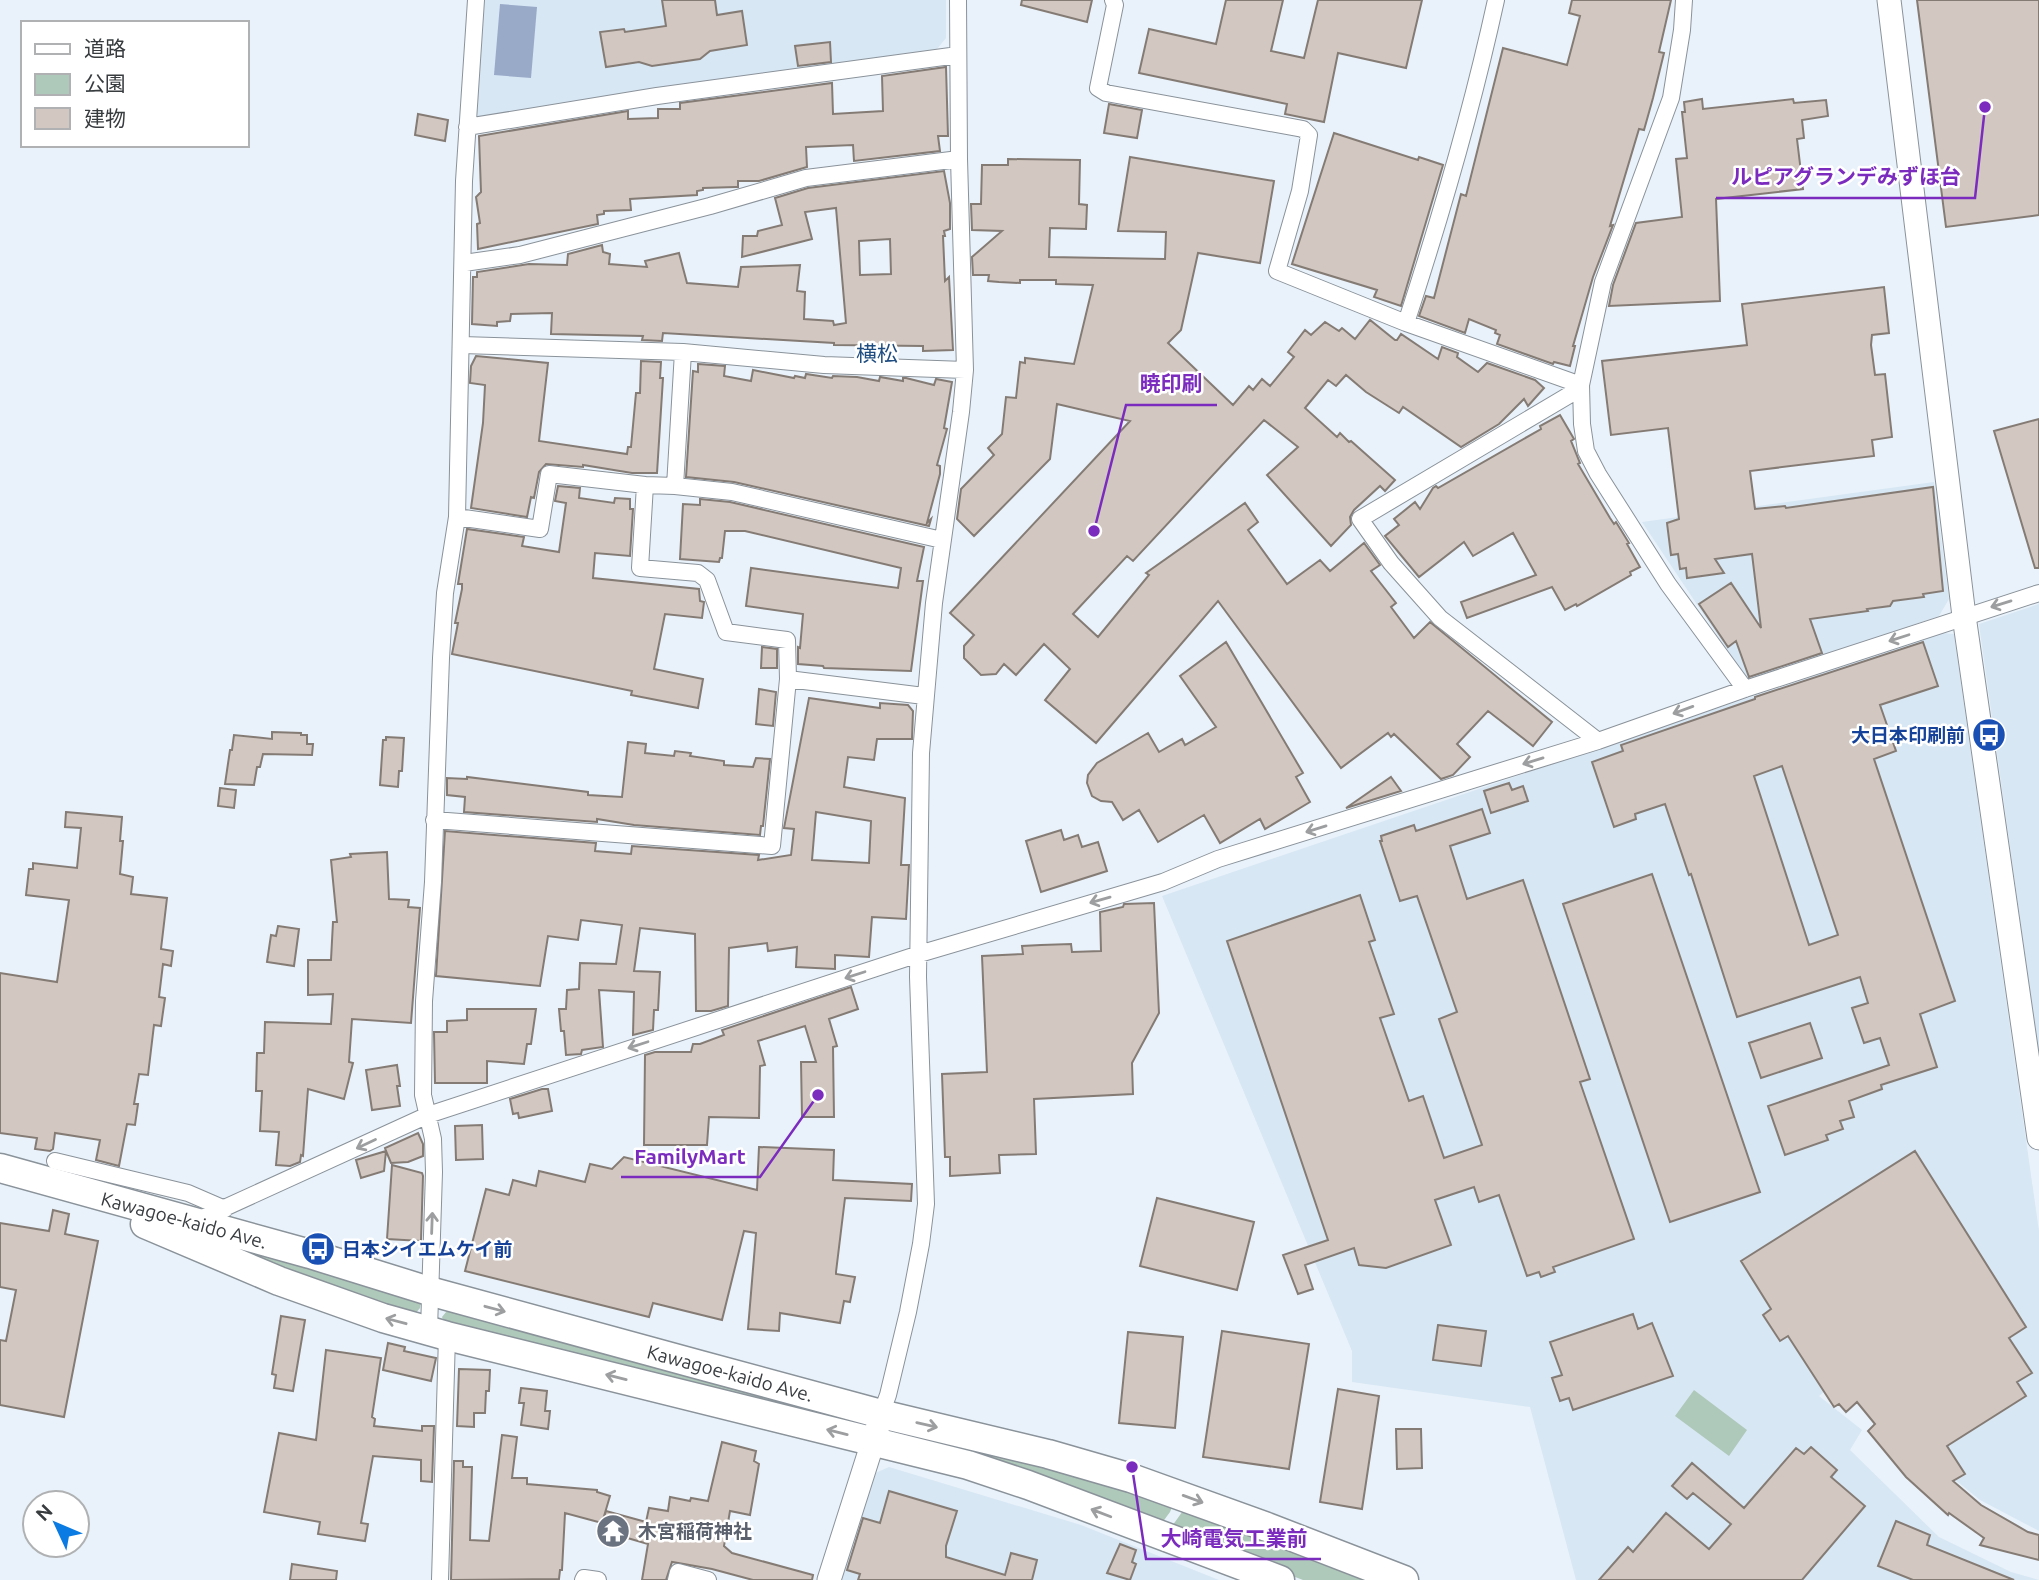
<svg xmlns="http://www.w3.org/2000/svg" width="2039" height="1580" viewBox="0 0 2039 1580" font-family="Ubuntu,'Noto Sans JP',sans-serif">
<rect width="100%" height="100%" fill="#e9f2fa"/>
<path fill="#d7e7f4" d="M482 0H946V38L937 49 737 77 483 120 473 112Z
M1934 482 1949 599 1939 616 1752 680 1746 678 1642 522Z
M2039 604V1055L1979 624Z
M1941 633 1954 634 2039 1231V1531L1980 1500 1938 1466 1854 1366 1819 1396 1862 1430 1850 1450 1939 1537 2011 1572 2039 1580H1576L1530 1407 1352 1382V1351L1162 896Z
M889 1467 1081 1525 1219 1580H841L873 1474Z"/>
<path fill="#aec8b9" d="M215 1238 421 1301 420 1308 414 1315 283 1274Z
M451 1306 861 1423 859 1428 445 1324 442 1317Z
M1694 1390 1747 1430 1729 1456 1675 1416Z
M919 1430 1175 1500 1170 1512 1159 1527 917 1438Z
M1185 1508 1382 1580H1303L1170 1529Z"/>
<path fill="#99a9c8" d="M500 4 537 7 531 78 494 75Z"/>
<path fill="#d2c8c1" stroke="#857b75" stroke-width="2" fill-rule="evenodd" d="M662 0H715L717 15 742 11 747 45 710 51 700 59 652 66 639 62 606 67 600 32 624 29 625 32 666 26Z
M1022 0H1092L1087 22 1021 5Z
M1226 0H1283L1271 51 1304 58 1318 0H1422L1406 68 1338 53 1324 122 1285 114 1287 104 1139 73 1149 29 1216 44Z
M1572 0H1671L1659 52 1664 53 1653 98 1644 130 1639 129 1610 226 1613 225 1593 277 1573 346H1575L1570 366 1554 362 1553 364 1497 344 1500 335 1495 333 1496 330 1469 319 1465 333 1419 316 1426 296 1434 298 1461 194 1466 196 1503 48 1567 65 1580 16 1569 13Z
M1917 0H2039V215L1946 227Z
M830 42 831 62 798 66 795 46Z
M946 67 948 136H938L940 151 854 161 853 145 806 147 807 167 759 181H738V187H736L703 188V190L697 191V195L630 199 631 210 604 211V214L597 215 598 224 478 249 477 224 480 223 476 197 481 192 479 136 628 111V119L658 118V109H680V103L832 83 833 114 883 111 882 76Z
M1702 99 1703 109 1793 99 1794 103 1826 100 1828 116 1802 120 1804 138 1797 139 1803 189 1716 199 1720 301 1609 306 1613 285 1636 223 1682 217 1676 159 1687 158 1682 112H1685L1684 102Z
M1109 104 1142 110 1137 138 1104 133Z
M418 114 448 120 445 141 415 135Z
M1334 133 1418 160 1419 157 1443 165 1401 306 1374 297 1377 290 1292 264Z
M1130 157 1274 181 1260 263 1198 253 1181 330 1168 343 1233 405 1249 386 1253 390 1262 379 1270 386 1294 357 1288 352 1305 330 1311 335 1325 322 1339 331 1342 328 1355 339 1370 320 1395 340H1397L1401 334 1438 359 1442 347 1458 353 1457 357 1478 372 1487 363 1535 380 1544 388 1528 406 1524 399 1499 424 1461 447 1403 407 1399 413 1366 392 1346 375 1336 386 1328 380 1305 408 1337 437 1340 433 1349 442 1351 441 1395 480 1385 491 1380 486 1354 510 1350 517 1351 525 1331 546 1267 475 1298 447 1264 420 1133 561 1127 556 1073 614 1098 637 1149 575 1146 573 1245 503 1258 522 1248 530 1287 584 1320 560 1330 571 1364 543 1380 565 1371 571 1396 603 1391 607 1414 638 1430 622 1552 722 1533 746 1488 711 1457 744 1470 757 1453 775 1441 779 1394 734 1391 737 1388 733 1341 768 1218 601 1096 743 1045 700 1070 669 1044 644 1016 675 1004 664 996 674 981 675 964 658V646L974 635 950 613 1130 421 1057 404 1050 459 974 536 957 519 961 489 994 455 988 448 1002 434 1006 397 1016 398 1020 362 1025 363V358L1074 364 1093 285 1056 284V280H1020V283L999 282 988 281 989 275H973L972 257 1002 231 972 230 971 204H981L982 165H1008V159L1080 160 1079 204 1087 205 1086 229 1050 228 1049 257 1165 259 1166 232 1118 231Z
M944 171 950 203V229L944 231 945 236H943L945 281 949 277 953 350 923 351V346L834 345V343L663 333 662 341 642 340 643 336 551 334 552 313 511 314 510 321 497 322V326L472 324 473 277H477V272L529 264 567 265 568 254 602 245 603 252 610 254 609 264 647 267 645 261 679 253 687 283 738 287 741 267 800 265 797 291 805 292 804 319 833 321 834 325 846 323 836 208 805 212 812 239 742 257 743 236H757L758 231 782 225 775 198 808 188ZM890 239 891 274 860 275 859 241Z
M1884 287 1889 333 1872 335 1871 345 1875 375 1885 374 1892 437 1872 440 1874 456 1750 471 1755 509 1785 506 1786 508 1933 487 1943 591 1923 594 1924 597 1893 601 1890 606 1867 609 1868 611 1810 619 1822 653 1749 677 1736 641 1728 647 1699 604 1731 583 1761 628 1752 554 1715 559 1724 573 1687 578 1686 568 1680 569 1678 554 1671 555 1667 523 1679 519 1668 428 1611 435 1602 361 1747 345 1742 304Z
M476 356 548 363 539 441 627 454 628 447H631L636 393H640L641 361 661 362 660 378H663L657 473H632L583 465V467L546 464 539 472 534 498 531 497 527 517 471 508 483 423 485 385 470 383 471 366Z
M698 364 725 366 724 376 751 381 753 370 794 378 795 376 805 378 806 374 832 378 833 376 857 377 879 381 880 377 903 381V378H906L934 385 936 379 952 382 944 428 947 429 937 465 940 466V474L927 523 931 519 929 526 734 482 686 477 693 371 698 372Z
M1560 415 1574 439 1571 441 1580 463 1578 464 1610 518 1614 524 1616 522 1629 543 1627 544 1640 567 1630 572 1631 575 1577 606 1576 604 1565 610 1552 587 1467 618 1461 602 1536 575 1513 533 1473 556 1464 542 1419 577 1385 536 1399 525 1394 519 1415 502 1420 509 1433 488 1436 486 1438 488 1541 429 1540 426Z
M2039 419V568H2035L1994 431Z
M558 486 580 488 579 498 614 503 615 498 630 499V509H633L630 556 595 553 593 578 699 589 700 601 704 602 702 618 665 614 654 669 703 679 698 708 631 695 632 691 452 654 458 623H455L462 589V584H458L467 529 524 537 522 546 559 552 566 503 555 501Z
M700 499 730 502 924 547 917 581H923L911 671 824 668 823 666 798 664V647L800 648 803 614 746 606 751 568 898 588 901 568 745 531H725L722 558H720L719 562 680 559 683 504 700 505Z
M1226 642 1303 773 1296 777 1310 802 1265 829 1260 819 1220 843 1204 815 1158 842 1139 810 1123 820 1112 802 1101 801 1092 796 1087 783 1088 775 1097 763 1148 733 1159 752 1182 739 1185 745 1216 727 1180 676Z
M1923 642 1938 686 1880 705 1896 751 1874 759 1955 1001 1920 1014 1937 1067 1881 1085 1882 1089 1849 1101 1854 1117 1840 1121 1843 1129 1826 1135 1828 1140 1785 1155 1768 1106 1889 1065 1880 1038 1864 1043 1852 1008 1868 1003 1860 977 1737 1017 1691 874 1689 875 1665 804 1635 814 1636 819 1614 827 1592 762 1623 751 1621 745 1755 699V697ZM1782 766 1838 935 1809 945 1754 776Z
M762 647 777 649V668H761Z
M759 689 776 692 773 726 756 724Z
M809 698 880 708V703L908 705 913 711 912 739H877L874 760 848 757 844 787 905 798 901 865H909L906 919 872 917 869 957 835 955V969L796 967 797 947 768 951 767 943 729 948 728 1006 711 1011H696L695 934 640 928 634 971 660 972 658 1010H654L653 1030 633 1035 634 992 599 990 603 1047 582 1050 581 1054 566 1055 564 1031H561L559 1009H566L567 990 579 989 580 963 616 964 622 925 581 920 578 940 548 936 540 986 436 976 445 831 596 843 595 851 631 854 632 846 759 855 758 860 791 855 794 829 784 828ZM816 812 871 821 869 863 812 860Z
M272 732 301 733V735H307V744H313L312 755 263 754 260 767H257L254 785 225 784 230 750H232L234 735 272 739Z
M386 737 404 738 402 771H399L398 787 380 785 383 740H386Z
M628 742 646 744 645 753 674 756 675 751 691 753 690 756 724 761V765L753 767 756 758 770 759 763 826H761L760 835 634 825 597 819V822L464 812 465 797 447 795V778L467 779V777L588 792V795L622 797Z
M1391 777 1401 791 1346 808Z
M1509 783 1512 790 1523 786 1528 801 1491 813 1484 791Z
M220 788 236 790 234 808 218 806Z
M1482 809 1490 833 1450 846 1467 899 1523 880 1590 1079 1580 1082 1634 1239 1553 1267 1555 1272 1541 1277 1539 1272 1527 1276 1499 1195 1479 1202 1474 1187 1435 1200 1451 1245 1386 1268 1359 1265 1354 1248 1305 1265 1313 1289 1298 1294 1283 1255 1328 1240 1227 941 1360 895 1375 940 1369 942 1394 1014 1380 1018 1409 1101 1423 1096 1444 1158 1482 1145 1439 1019 1457 1012 1417 896 1400 901 1380 841H1382L1381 836 1414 825 1416 831Z
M66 812 122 817 120 841H123L120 874 133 877 131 894 167 898 161 949 173 951 171 966 163 964 159 997 165 998 161 1026 154 1025 148 1075 139 1074 134 1104H138L135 1125 127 1124 119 1166 96 1160 100 1140 55 1133 53 1149 50 1151 35 1149 37 1138 0 1133V973L57 982 69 900 26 895 29 869H33V863L77 868 81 828 65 827Z
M1061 830 1064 840 1078 835 1082 847 1098 842 1107 871 1041 892 1026 841Z
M387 852 389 899 409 900 408 907 420 908 411 1023 352 1019 349 1062 353 1063 344 1099 308 1089 303 1156 301 1155 300 1162 290 1166 276 1165 279 1132 260 1131 262 1091H256L257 1053H264L265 1022 331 1024 333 994 308 995V960H331L333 922H337L331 860 351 857 350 854Z
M1652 874 1760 1192 1670 1222 1563 904Z
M1154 903 1159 1013 1132 1063 1133 1094 1034 1099 1036 1154 999 1155 1000 1173 950 1176V1157H945L942 1074 987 1072 982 956 1023 954 1022 946 1041 945 1071 944 1072 952 1101 951 1100 912 1123 907 1124 904Z
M278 926 299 929 294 966 267 962 271 935 276 936Z
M851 987 858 1009 829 1019 837 1046 833 1047 834 1117H802L801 1062H816L805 1026 758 1041 765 1065 760 1066 759 1118 709 1117 707 1145H644L645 1055 655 1052H691L693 1044H700L724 1035 722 1030Z
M467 1009H536L531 1044H527L524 1064 487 1061V1083H435L434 1032H447V1021L467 1020Z
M1810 1023 1822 1058 1761 1078 1749 1043Z
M397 1065 400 1086H397L400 1106 372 1110 366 1070Z
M542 1089H548L552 1111 519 1118 518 1113 513 1114 510 1099Z
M482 1125 483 1159 456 1160 455 1126Z
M418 1133 423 1144V1156L408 1162 391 1163 386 1151 384 1171 361 1178 356 1160 386 1151 385 1148Z
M759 1147 834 1150 833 1180 912 1184 911 1201 845 1198 836 1272V1274L855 1277 850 1302 844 1301 840 1323 780 1313 779 1331 748 1329 756 1233 744 1231 722 1320 653 1303 649 1317 465 1271 486 1189 509 1195 513 1180 536 1186 539 1171 585 1182 590 1164 612 1169 624 1157 757 1190Z
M1915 1151 2026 1327 2009 1338 2032 1373 2017 1382 2026 1396 1947 1446 1965 1474 1953 1481 1981 1505 2028 1532 2039 1535V1560L1980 1545 1984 1538 1949 1513 1948 1515 1906 1477 1868 1431 1875 1424 1857 1402 1846 1412 1839 1404 1834 1407 1788 1336 1780 1341 1763 1315 1771 1309 1741 1261Z
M392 1165 422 1173 423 1176 421 1241 387 1239Z
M1157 1198 1254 1222 1237 1290 1140 1266Z
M53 1210 69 1214 65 1234 98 1241 64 1417 0 1405V1340L6 1341 16 1290 0 1287V1223L49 1231Z
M1633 1314 1638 1329 1652 1323 1673 1376 1573 1410 1569 1398 1560 1401 1552 1378 1562 1375 1550 1342Z
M281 1316 305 1320 293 1391 274 1388 276 1375 272 1374Z
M1438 1325 1486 1331 1481 1366 1433 1360Z
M1222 1331 1309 1344 1289 1469 1203 1457Z
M1128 1332 1183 1337 1175 1428 1119 1423Z
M388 1343 405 1347 404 1351 436 1358 431 1381 383 1370Z
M326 1350 381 1358 372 1417 375 1419 374 1426 422 1431V1426H434L432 1482 421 1481V1460L373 1456 361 1523 368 1524 365 1541 318 1534 320 1522 264 1512 279 1433 316 1440Z
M459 1369 490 1370 489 1391H486L485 1413H474V1427L457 1426Z
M521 1388 547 1391 545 1411H550L548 1429 521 1425 524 1403H519Z
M1338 1389 1379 1396 1362 1509 1320 1502Z
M1396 1429H1421L1422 1468 1397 1469Z
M502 1435 517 1437 512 1478H527V1484L597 1490V1492L610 1496 602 1523 565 1513 562 1570H560L559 1579 451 1580 454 1461H463V1467H472L470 1540 489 1541Z
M722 1442 756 1451 754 1461 759 1464 750 1515 730 1511 724 1546 732 1553 813 1575 812 1580H753L712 1569 672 1562 666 1580H642L648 1544 600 1530 606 1511 646 1522 649 1508 668 1511 670 1497 690 1501 691 1498 708 1501Z
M1811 1447 1837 1470 1831 1477 1865 1506 1802 1580H1599L1628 1547 1633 1552 1666 1513 1709 1549 1731 1524 1693 1493 1687 1499 1672 1486 1692 1463 1744 1508 1796 1448 1804 1454Z
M889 1491 957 1511 946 1546V1557L1005 1575 1011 1553 1037 1560 1032 1580H858L860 1574 847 1570 863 1518 880 1523Z
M1896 1521 1930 1535 1927 1545 2014 1580H1913L1878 1566Z
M1120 1544 1136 1550 1132 1562 1136 1564 1130 1580 1107 1573Z
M292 1564 337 1571 336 1580H290Z"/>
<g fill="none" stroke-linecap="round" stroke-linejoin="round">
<g stroke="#8a929a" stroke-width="18">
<path id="street" d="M1113 0 1115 5 1098 88 1106 93 1303 129 1309 135 1300 191 1277 271 1406 323 1581 385
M1684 0 1682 30 1671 98 1603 282 1581 385 1582 424 1586 451 1598 474 1668 584 1745 689
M467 127 657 96 958 55
M464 263 520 255 710 206 806 178 959 159
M1406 323C1441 216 1472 110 1496 0
M462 345 683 352 824 365 965 370
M683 352 675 486 732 492 942 540
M1581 388 1360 519 1391 563 1440 618 1598 741
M457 517 540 529 549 474 645 485
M788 679 924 696
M434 820 772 846 788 679 787 640 726 632 707 580 698 573 640 568 645 485 675 486
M55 1161 188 1193 225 1209
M198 1220 428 1115 919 954 1163 882 1218 859 1598 741 1745 689 2039 593
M429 1330 434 1172 433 1139 423 1095 424 1001 433 882 441 658 445 593 457 517 464 181 476 0
M881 1414 888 1395 908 1312 921 1244 926 1204 918 977 921 753 934 603 961 412 965 370 959 159 958 0
M440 1580 447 1336
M583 1580 584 1578 598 1580
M676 1580 678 1572 708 1580"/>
</g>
<g stroke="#8a929a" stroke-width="25">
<path id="secondary" d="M1889 0 1964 616 2039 1138
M829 1580 878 1426"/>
</g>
<g stroke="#8a929a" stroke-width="31">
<path id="highway" d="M0 1168 310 1254 429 1291 700 1365 881 1414 1048 1454 1131 1478 1267 1527 1404 1580
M145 1224 279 1281 383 1318 447 1336 968 1465 1028 1485 1280 1580"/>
</g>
<use href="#street" stroke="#fff" stroke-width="16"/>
<use href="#secondary" stroke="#fff" stroke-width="23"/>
<use href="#highway" stroke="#fff" stroke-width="28"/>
</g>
<defs><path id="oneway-shaft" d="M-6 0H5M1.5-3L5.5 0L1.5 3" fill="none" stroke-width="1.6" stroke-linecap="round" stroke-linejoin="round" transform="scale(1.75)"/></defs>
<g stroke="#9c9e9f">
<use href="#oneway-shaft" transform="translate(2001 604) rotate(163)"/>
<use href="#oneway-shaft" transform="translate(1899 638) rotate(162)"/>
<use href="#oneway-shaft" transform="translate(1683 710) rotate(160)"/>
<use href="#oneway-shaft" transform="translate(1533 761) rotate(163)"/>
<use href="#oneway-shaft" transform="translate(1316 829) rotate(163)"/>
<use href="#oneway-shaft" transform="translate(1100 900) rotate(164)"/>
<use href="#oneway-shaft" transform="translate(855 975) rotate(162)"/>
<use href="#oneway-shaft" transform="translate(638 1045) rotate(162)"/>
<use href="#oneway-shaft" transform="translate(366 1144) rotate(155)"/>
<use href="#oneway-shaft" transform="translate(432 1223) rotate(-88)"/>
<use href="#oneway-shaft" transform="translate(495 1309) rotate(15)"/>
<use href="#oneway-shaft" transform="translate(396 1321) rotate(-165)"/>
<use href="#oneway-shaft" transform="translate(616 1377) rotate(-166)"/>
<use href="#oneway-shaft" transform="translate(927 1425) rotate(13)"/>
<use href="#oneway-shaft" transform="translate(837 1432) rotate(-166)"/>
<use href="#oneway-shaft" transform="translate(1193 1499) rotate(20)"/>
<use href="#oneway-shaft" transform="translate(1101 1513) rotate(-159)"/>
</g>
<defs>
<g id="bus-disc" transform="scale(1.75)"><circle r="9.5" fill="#1a4fb4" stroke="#fff"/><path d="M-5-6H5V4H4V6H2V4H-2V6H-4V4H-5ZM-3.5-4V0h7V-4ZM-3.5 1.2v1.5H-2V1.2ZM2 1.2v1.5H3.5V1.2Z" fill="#fff"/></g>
<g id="temple-disc" transform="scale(1.75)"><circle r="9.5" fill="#6b7280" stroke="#fff"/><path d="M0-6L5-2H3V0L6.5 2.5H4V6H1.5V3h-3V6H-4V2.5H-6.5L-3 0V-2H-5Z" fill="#fff"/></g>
</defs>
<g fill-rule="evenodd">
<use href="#bus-disc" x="1989" y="735"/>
<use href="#bus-disc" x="318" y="1249"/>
<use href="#temple-disc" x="613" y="1531"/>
</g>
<g text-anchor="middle" stroke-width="5" stroke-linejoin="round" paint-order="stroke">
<g font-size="19" font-weight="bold" fill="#164399" stroke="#fff" text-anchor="end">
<text x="1965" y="742">大日本印刷前</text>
<text x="342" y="1256" text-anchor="start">日本シイエムケイ前</text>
</g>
<g font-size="19" fill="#383c3f" stroke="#fff">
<text transform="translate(184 1220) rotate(15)" y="7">Kawagoe-kaido Ave.</text>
<text transform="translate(730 1373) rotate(15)" y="7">Kawagoe-kaido Ave.</text>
</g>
<g font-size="19" font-weight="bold" fill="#5b616d" stroke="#fff" text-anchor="start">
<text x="638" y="1538">木宮稲荷神社</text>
</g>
<g font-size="21" fill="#1e4c80" stroke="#fff">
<text x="877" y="361">横松</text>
</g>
</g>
<path fill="none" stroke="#7b2cbf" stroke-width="2.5" d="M1985 107L1975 198H1716M1094 531L1126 405H1217M818 1095L760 1177H621M1132 1467L1146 1559H1321"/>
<g fill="#7b2cbf" stroke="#fff" stroke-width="2.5">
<circle cx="1985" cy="107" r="7"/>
<circle cx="1094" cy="531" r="7"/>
<circle cx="818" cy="1095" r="7"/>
<circle cx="1132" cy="1467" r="7"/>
</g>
<g font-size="21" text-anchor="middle" font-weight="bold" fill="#7b2cbf" stroke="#fff" stroke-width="5" stroke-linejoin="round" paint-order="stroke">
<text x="1846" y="184">ルピアグランデみずほ台</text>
<text x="1171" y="391">暁印刷</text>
<text x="690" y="1164">FamilyMart</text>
<text x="1234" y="1546">大崎電気工業前</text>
</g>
<rect x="21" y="21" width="228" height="126" fill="#ffffff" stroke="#afb1b2" stroke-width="2"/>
<rect x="35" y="44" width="35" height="10" fill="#ffffff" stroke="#afb1b2" stroke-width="2"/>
<text x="84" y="56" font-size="21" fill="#383c3f">道路</text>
<rect x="35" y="74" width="35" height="21" fill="#aec8b9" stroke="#afb1b2" stroke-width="2"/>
<text x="84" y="91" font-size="21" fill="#383c3f">公園</text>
<rect x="35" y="108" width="35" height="21" fill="#d2c8c1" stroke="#afb1b2" stroke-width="2"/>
<text x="84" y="126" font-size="21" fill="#383c3f">建物</text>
<g transform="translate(56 1524) rotate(314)"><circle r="33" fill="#ffffff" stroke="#afb1b2" stroke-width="2"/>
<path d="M0-5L12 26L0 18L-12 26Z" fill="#0a7be2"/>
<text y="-10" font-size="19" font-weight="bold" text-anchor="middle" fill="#383c3f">N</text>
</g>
</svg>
